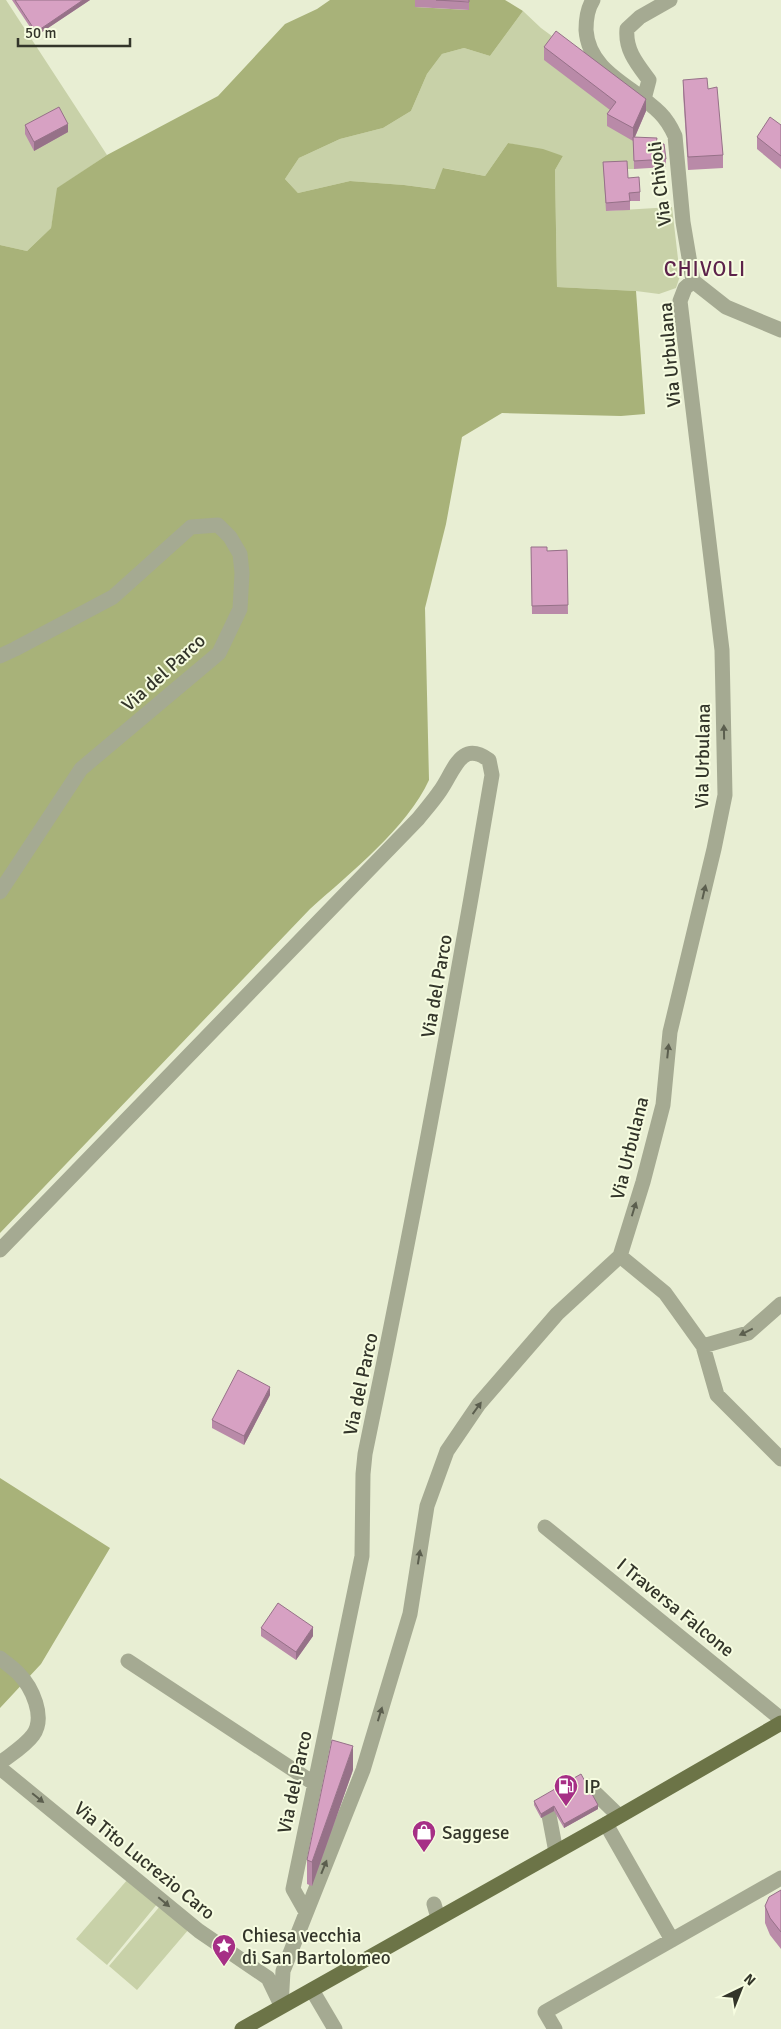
<svg xmlns="http://www.w3.org/2000/svg" width="781" height="2029" viewBox="0 0 781 2029" font-family="Signika,sans-serif">
<rect width="100%" height="100%" fill="#e8eed3"/>
<path fill="#c8d1a8" d="M0 0H6L107 155 58 188 51 228 27 251 0 245Z
M523 11 541 28 560 42 616 115 633 141 634 169H627L606 211 672 207 680 276 676 288 659 294 636 291 557 287 555 170 563 156 508 143 485 176 444 168 436 189 404 185 350 181 298 193 285 179 299 158 340 139 383 128 411 111 427 74 442 54 464 48 490 56Z
M128 1879 158 1903 107 1965 76 1939Z
M161 1905 189 1929 137 1990 109 1966Z"/>
<path fill="#a8b279" d="M330 0H415V7L468 10 469 0H505L523 11 490 56 464 48 442 54 427 74 411 111 383 128 340 139 299 158 285 179 298 193 350 181 404 185 435 189 443 168 485 176 508 143 543 149 563 156 555 170 557 287 636 291 645 414 621 416 502 413 462 437 446 524 425 608 429 780C408 827 349 874 310 909L0 1233V245L27 251 51 228 57 188 107 155 218 96 285 24 317 9Z
M0 1478 110 1548 41 1664 0 1708Z"/>
<g fill="none" stroke-linecap="round" stroke-linejoin="round">
<path stroke="#a5aa92" stroke-width="15" d="M593 0C587 9 586 19 586 30 589 73 634 86 660 113 667 120 671 127 675 136L683 222 693 281
M644 99 649 80C637 64 625 50 627 29L640 17 670 0
M693 281 726 307 781 330
M0 656 15 649 113 597 191 527 218 525 230 537 240 554 242 573 240 609 219 653 81 769 0 892
M0 1250 418 819C426 809 434 800 440 791 454 772 460 739 489 760L492 775C454 1002 412 1228 365 1454L363 1474 362 1556 293 1889 306 1912
M620 1256 643 1182 663 1105 670 1032 714 849 725 795 722 650 680 301 685 288 693 281
M620 1256 665 1293 703 1346 717 1395 781 1459
M703 1346 748 1333 781 1304
M545 1527 781 1719
M0 1658C6 1663 13 1668 18 1673 32 1687 46 1717 33 1735 25 1746 10 1755 0 1763
M128 1661 315 1784
M0 1768 199 1931 268 1978 281 2005
M588 1786 619 1816
M548 1810 556 1852
M606 1824 672 1940
M434 1904 438 1918
M312 1990 335 2029
M281 2006 283 1971 363 1770 410 1614 427 1506 447 1451 479 1404 557 1314 620 1256
M555 2029 545 2012 781 1878"/>
<path stroke="#6c7447" stroke-width="15" d="M242 2029 606 1824 781 1723"/>
</g>
<path fill="#b98aa8" d="M12 0H90L36 36Z
M415 0H469V10L415 7Z
M544 47 646 111 635 137 657 144 666 159V167L634 169 633 141 607 126V114L610 110 544 60Z
M683 80 708 89 723 155V168L688 170 683 93Z
M25 125 68 132 34 151 25 134Z
M781 125V169L757 149V137Z
M603 162 628 178 640 192V201H630V210L606 211Z
M531 547 547 551 567 550 568 614H532Z
M270 1395 244 1445 212 1428V1420Z
M261 1628 313 1636 296 1660 261 1636Z
M353 1770 312 1886 307 1884V1860Z
M534 1801 598 1809 564 1828 554 1811 541 1818 534 1805Z
M781 1890V1949L770 1935 765 1923V1906Z"/>
<path fill="#967188" d="M83 0H90L36 36V32Z
M646 99V111L633 141V128Z
M68 124V132L34 151V142Z
M270 1387V1395L244 1445V1436Z
M313 1627V1636L296 1660V1652Z
M353 1746V1770L312 1886V1862Z
M598 1805V1809L564 1828V1824Z
M554 1806V1811L541 1818V1814Z"/>
<path fill="#d7a1c3" stroke="#967188" d="M15 0H83L36 32Z
M436 0H469V2Z
M556 31 646 99 633 128 607 114 616 102 544 47Z
M707 78 708 89 717 87 723 155 688 157 683 80Z
M59 107 68 124 34 142 25 125Z
M770 117 781 125V156L757 137Z
M633 137 657 138 656 144H664L666 159 634 161Z
M627 161 628 178 639 177 640 192 629 193 630 201 606 203 603 162Z
M531 547H547V551L567 550 568 605 532 606Z
M238 1370 270 1387 244 1436 212 1420Z
M278 1603 313 1627 296 1652 261 1628Z
M332 1740 353 1746 312 1862 307 1860Z
M581 1774 598 1805 564 1824 554 1806 541 1814 534 1801Z
M781 1890V1932L770 1918 765 1906 769 1897Z"/>
<defs><path id="oneway-solid" d="M-6-.8H1V-3.2L6.5 0L1 3.2V.8H-6Z" transform="scale(1.25)"/></defs>
<g fill="#5b5e4e">
<use href="#oneway-solid" transform="translate(724 732) rotate(-91)"/>
<use href="#oneway-solid" transform="translate(704 892) rotate(-77)"/>
<use href="#oneway-solid" transform="translate(668 1051) rotate(-84)"/>
<use href="#oneway-solid" transform="translate(634 1209) rotate(-73)"/>
<use href="#oneway-solid" transform="translate(746 1332) rotate(154)"/>
<use href="#oneway-solid" transform="translate(477 1408) rotate(-54)"/>
<use href="#oneway-solid" transform="translate(419 1557) rotate(-81)"/>
<use href="#oneway-solid" transform="translate(380 1714) rotate(-73)"/>
<use href="#oneway-solid" transform="translate(38 1798) rotate(39)"/>
<use href="#oneway-solid" transform="translate(324 1867) rotate(-68)"/>
<use href="#oneway-solid" transform="translate(164 1902) rotate(40)"/>
</g>
<defs>
<g id="fuel-pin" transform="scale(1.25)"><path d="M0 17L-7.5 6A9.5 9.5 0 1 1 7.5 6Z" fill="#a62f86" stroke="#f6fce0"/><path d="M-5.5-6h7V0h2V4h1.3V-2.5L3-4.5l.8-.8L6-3V5H2.5V1h-1V6h-7ZM-4.2-4.7v3.2H.2V-4.7Z" fill="#fff"/></g>
<g id="shop-pin" transform="scale(1.25)"><path d="M0 17L-7.5 6A9.5 9.5 0 1 1 7.5 6Z" fill="#a62f86" stroke="#f6fce0"/><path d="M-5-2.5h2.3a2.7 3.5 0 0 1 5.4 0H5L5.5 6h-11ZM-1.5-2.5h3a1.5 2.3 0 0 0-3 0Z" fill="#fff"/></g>
<g id="sight-pin" transform="scale(1.25)"><path d="M0 17L-7.5 6A9.5 9.5 0 1 1 7.5 6Z" fill="#a62f86" stroke="#f6fce0"/><path d="M0-6L1.8-2.2L6-1.7L2.9 1.2L3.7 5.4L0 3.3L-3.7 5.4L-2.9 1.2L-6-1.7L-1.8-2.2Z" fill="#fff"/></g>
</defs>
<g fill-rule="evenodd">
<use href="#fuel-pin" x="566" y="1786"/>
<use href="#shop-pin" x="424" y="1832"/>
<use href="#sight-pin" x="224" y="1946"/>
</g>
<g text-anchor="middle" stroke-width="4" stroke-linejoin="round" paint-order="stroke">
<g font-size="19" fill="#33352a" stroke="#f6fce0">
<text transform="translate(659 184) rotate(-97)" y="7">Via Chivoli</text>
<text transform="translate(669 355) rotate(-95)" y="7">Via Urbulana</text>
<text transform="translate(163 672) rotate(-42)" y="7">Via del Parco</text>
<text transform="translate(702 756) rotate(-89)" y="7">Via Urbulana</text>
<text transform="translate(436 986) rotate(-80)" y="7">Via del Parco</text>
<text transform="translate(629 1148) rotate(-76)" y="7">Via Urbulana</text>
<text transform="translate(360 1384) rotate(-78)" y="7">Via del Parco</text>
<text transform="translate(676 1607) rotate(39)" y="7">I Traversa Falcone</text>
<text transform="translate(294 1782) rotate(-78)" y="7">Via del Parco</text>
<text transform="translate(145 1860) rotate(39)" y="7">Via Tito Lucrezio Caro</text>
</g>
<g font-size="19" fill="#33352a" stroke="#f6fce0" text-anchor="start">
<text x="584" y="1793">IP</text>
<text x="442" y="1839">Saggese</text>
<text x="242" y="1942">Chiesa vecchia<tspan x="242" dy="22">di San Bartolomeo</tspan></text>
</g>
<g font-size="21" letter-spacing="1" fill="#5d234b" stroke="#f6fce0">
<text x="705" y="276">CHIVOLI</text>
</g>
</g>
<g transform="translate(741 1989) rotate(43)" stroke="#f6fce0" stroke-width="4" paint-order="stroke">
<path d="M0-4L9 19L0 12L-9 19Z" fill="#33352a"/>
<text y="-8" font-size="14" font-weight="bold" text-anchor="middle" fill="#33352a">N</text>
</g>
<path d="M18 38v8h112v-8" fill="none" stroke="#33352a" stroke-width="2.5"/>
<text x="25" y="38" font-size="15" fill="#33352a" stroke="#f6fce0" stroke-width="4" paint-order="stroke">50 m</text>
</svg>
